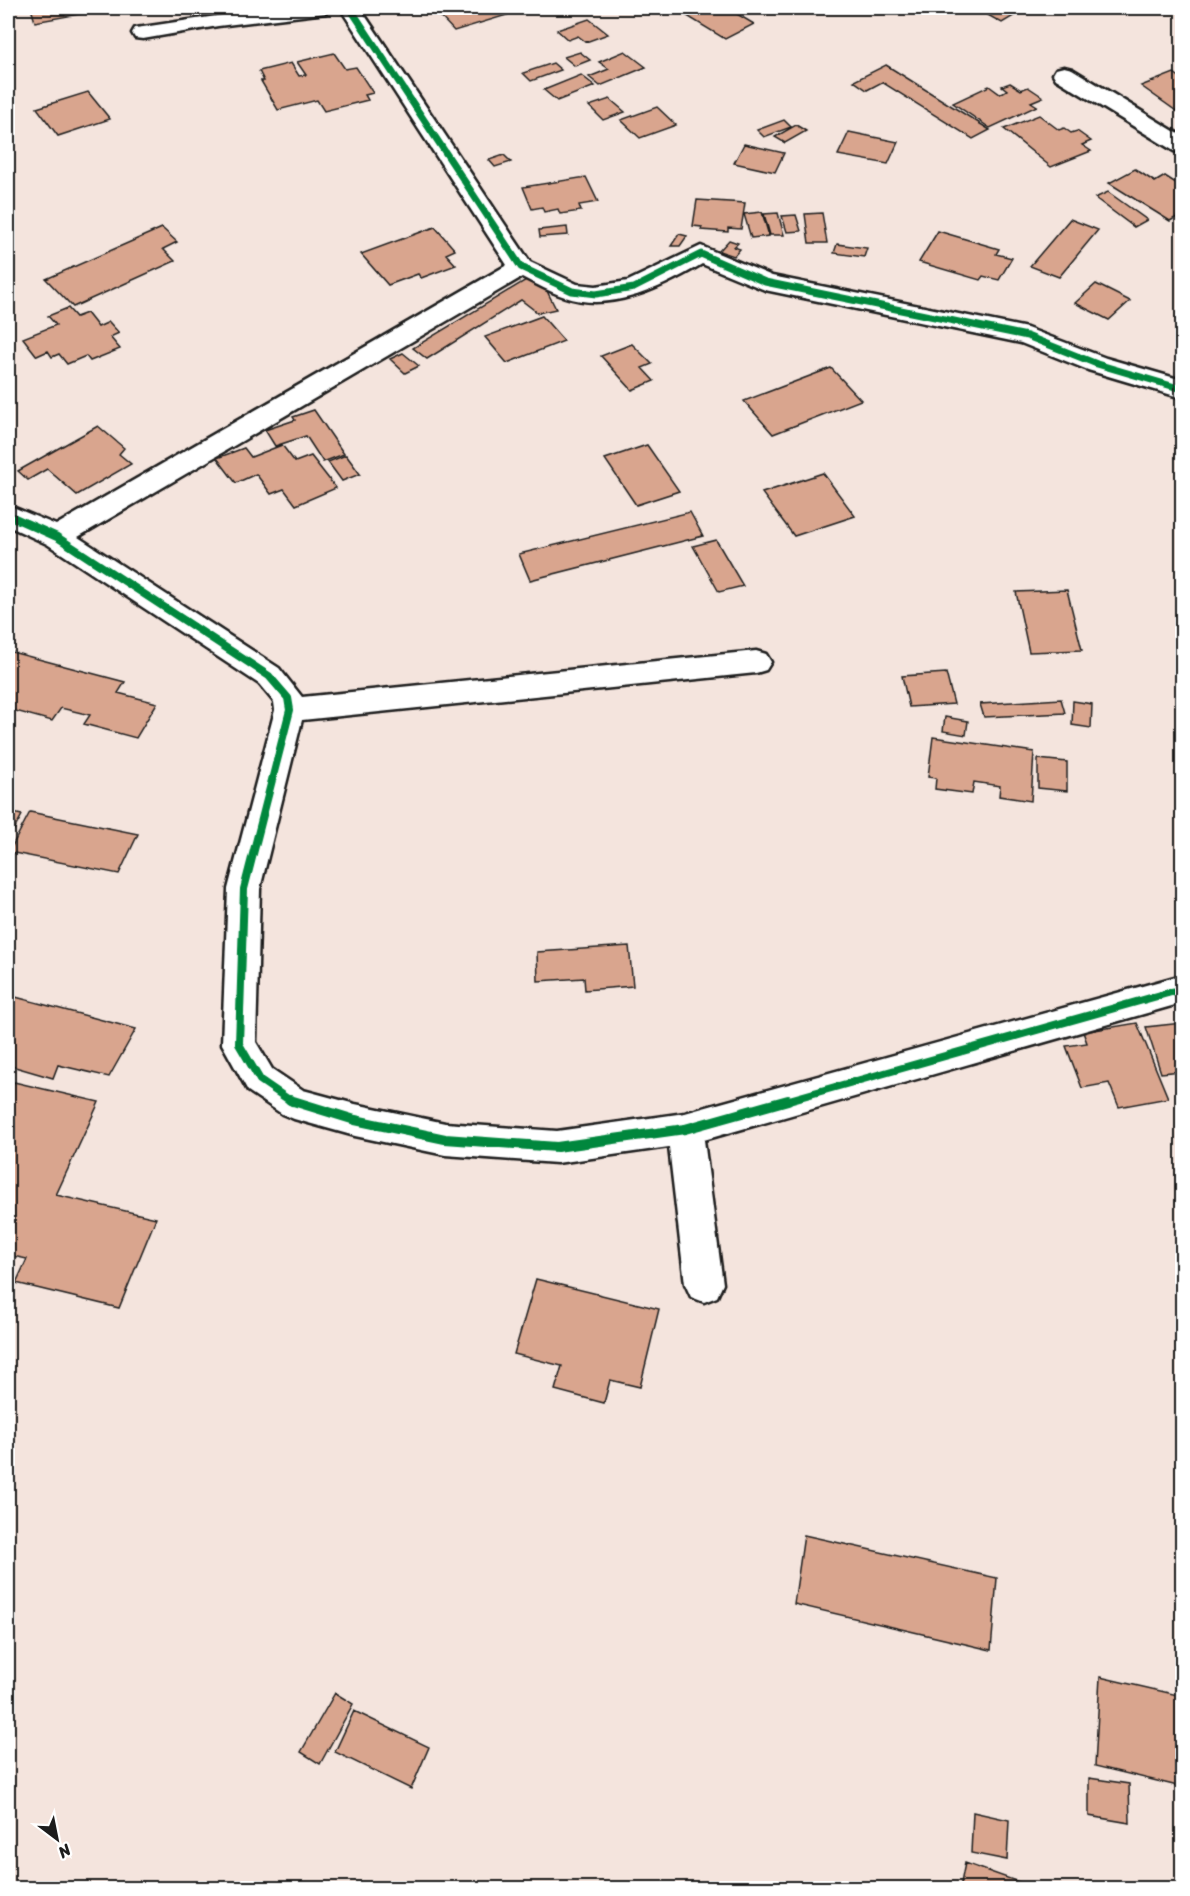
<svg xmlns="http://www.w3.org/2000/svg" width="1190" height="1896" viewBox="0 0 1190 1896" font-family="Sriracha,sans-serif">
<rect width="100%" height="100%" fill="#f4e4dd"/>
<filter id="ink" filterUnits="userSpaceOnUse"><feTurbulence type="fractalNoise" baseFrequency=".0167" numOctaves="2"/><feDisplacementMap in="SourceGraphic" scale="12" xChannelSelector="R" yChannelSelector="G"/><feConvolveMatrix kernelMatrix="1 2 1 2 8 2 1 2 1" color-interpolation-filters="sRGB"/></filter>
<g filter="url(#ink)">
<path fill="#d9a58e" stroke="#1c1c1c" stroke-width="1.5" d="M31 8H101L102 10 35 22Z
M447 8H500L507 15 454 31 435 11Z
M674 8H727L754 24 725 39Z
M997 8H1027L1002 23 986 14Z
M589 19 608 34 586 42 578 36 568 40 557 30Z
M625 51 646 67 600 86 589 77 609 69 599 62Z
M580 52 590 60 575 66 564 57Z
M334 53 345 69 356 67 373 93 365 95 368 100 324 111 317 100 278 110 261 81H264L259 71 291 63 299 76 306 75 297 62Z
M553 63 561 70 531 81 523 73Z
M886 65 990 130 973 139 882 82 867 90 854 81Z
M1174 73 1182 79V115L1141 86Z
M581 75 595 86 557 101 544 90Z
M1010 83 1021 90 1028 87 1043 97 1031 102 1037 106 990 128 953 103 989 86 1000 94 1007 90 1002 86Z
M88 92 110 119 58 136 37 108Z
M610 99 625 112 603 120 589 106Z
M657 107 676 125 640 138 621 120Z
M1039 115 1059 130 1064 128 1071 133 1077 131 1091 141 1082 145 1091 151 1051 167 1004 129Z
M784 120 791 127 764 137 757 130Z
M796 125 806 131 785 143 775 137Z
M849 132 898 142 888 164 838 155Z
M744 144 784 153 775 172 734 163Z
M504 155 511 162 495 167 489 160Z
M1135 169 1155 182 1165 176 1182 187V214L1170 221 1109 183Z
M586 177 598 202 579 205 581 211 560 214 558 209 544 212 542 207 532 209 523 187Z
M1108 192 1147 220 1134 227 1095 198Z
M697 200 745 203 741 229 728 228V232L701 230 702 227 693 226Z
M762 212 769 236 751 238 744 214Z
M778 213 784 235H770L764 214Z
M822 213 827 243H809L805 214Z
M796 215 801 231 787 232 782 216Z
M1070 219 1098 230 1059 277 1030 266Z
M435 227 455 250 446 254 456 265 421 278 418 274 388 285 361 254Z
M567 227 568 235 540 237 539 230Z
M162 228 177 242 163 249 175 261 73 307 46 279Z
M938 231 999 249 996 254 1012 258 999 280 983 276 980 280 919 262Z
M679 234 687 236 680 246H671Z
M729 240 738 243 734 247 740 249 734 256 719 251Z
M837 244 867 248 864 257 834 253Z
M526 280 547 291 556 309 538 313 521 300 427 359 413 348Z
M1096 284 1130 301 1109 320 1075 303Z
M68 308 76 317 87 313 98 327 109 322 119 333 110 337 120 349 90 361 86 356 67 364 59 354 52 357 48 351 37 356 23 338 56 325 48 316Z
M542 316 564 341 507 363 485 337Z
M632 344 652 364 642 368 654 381 632 390 601 356Z
M403 353 419 366 405 373 390 359Z
M831 368 861 400 773 434 744 401Z
M314 410 344 454 323 462 306 436 275 446 265 430 295 420 293 417Z
M98 426 124 448 119 454 131 464 77 495 47 469 28 480 18 471Z
M282 445 295 462 311 456 336 488 296 505 284 489 271 494 256 474 236 483 217 458 244 448 251 457Z
M647 445 679 491 636 505 605 459Z
M346 455 360 474 342 481 328 462Z
M823 473 855 516 794 536 762 493Z
M690 512 703 536 530 580 519 554Z
M716 540 743 586 719 592 693 546Z
M1067 590 1082 650 1029 652 1016 592Z
M8 651 125 682 118 693 157 703 136 738 84 724 90 715 61 708 52 721 8 709Z
M946 673 954 704 909 707 902 676Z
M1061 699 1065 713 984 717 980 704Z
M1073 701 1092 704 1091 728 1072 725Z
M945 717 968 721 966 735 943 731Z
M933 737 1034 752 1031 801 999 796 1000 786 974 782 972 794 935 789 936 778 928 777Z
M1038 759 1067 762V791L1038 788Z
M8 812 22 815 8 841Z
M30 812 138 834 119 874 9 852Z
M629 946 633 986 585 990 584 978 538 981 537 952Z
M8 995 136 1029 109 1077 58 1065 53 1078 8 1065Z
M1137 1023 1168 1098 1119 1107 1109 1083 1082 1088 1066 1046 1087 1043 1083 1032Z
M1182 1023V1071L1161 1073 1146 1027Z
M14 1082 99 1102 56 1195 156 1218 119 1308 16 1283 27 1259 8 1255V1096Z
M536 1279 659 1309 640 1387 610 1380 604 1403 555 1390 562 1366 514 1354Z
M804 1535 997 1578 991 1650 794 1604Z
M1100 1677 1182 1696V1787L1095 1766Z
M335 1693 353 1704 320 1764 301 1752Z
M354 1711 429 1747 411 1789 335 1752Z
M1089 1778 1129 1784 1130 1823 1089 1816Z
M973 1812 1009 1820 1007 1860 971 1853Z
M965 1863 1033 1887 1032 1888H960Z"/>
<g fill="none" stroke-linecap="round" stroke-linejoin="round">
<g stroke="#1c1c1c" stroke-width="5">
<path id="minor" d="M269 8H329L326 13 318 14 218 26 143 39 135 38 132 33 135 28 143 27Z
M340 8H360L530 262 577 284 596 286 628 281 701 246 772 276 1027 328 1106 358 1182 380V398L1088 370 1021 343 765 290 702 264C663 287 611 313 565 297 550 292 536 284 522 277L78 537 279 668 302 697 756 651 766 654 771 662 766 670 756 673 302 720 260 889 256 1042 272 1069 303 1090 355 1104 445 1123 557 1131 685 1113 1182 975V1003L704 1140 723 1284 717 1297 704 1302 691 1297 685 1284 669 1147 557 1163 445 1155 355 1136 294 1119 282 1114 248 1091 222 1044 228 889 275 710 274 702 259 684 47 544 8 526V505L56 525 507 265Z
M1064 67 1072 69 1182 136V153L1174 151 1056 79 1053 74 1056 69Z"/>
</g>
<use href="#minor" fill="#fff" fill-rule="evenodd"/>
<g stroke="#fff" stroke-width="10">
<path id="cycleway-far2" d="M350 8 521 267 572 291 596 294 634 288 701 254 765 282 1027 336 1097 364 1182 389"/>
</g>
<g stroke="#fff" stroke-width="12">
<path id="cycleway-far1" d="M8 515 57 537 269 676 288 698 290 710 244 889 239 1044 260 1080 292 1102
M782 1102 1182 989"/>
</g>
<g stroke="#fff" stroke-width="14">
<path id="cycleway" d="M290 1100 355 1120 445 1139 557 1147 685 1129 788 1100"/>
</g>
<use href="#cycleway-far2" stroke="#00873e" stroke-width="7"/>
<use href="#cycleway-far1" stroke="#00873e" stroke-width="8"/>
<use href="#cycleway" stroke="#00873e" stroke-width="10"/>
</g>
</g>
<rect width="1190" height="1896" fill="none" stroke="#fff" stroke-width="30"/>
<rect x="15" y="15" width="1160" height="1866" fill="none" stroke="#1c1c1c" stroke-width="2" filter="url(#ink)"/>
<g transform="translate(57 1839) rotate(148)" stroke="#ffffff" stroke-width="4.5" paint-order="stroke">
<path d="M0-4.5L10 22L0 15L-10 22Z" fill="#1c1c1c"/>
<text y="-9" font-size="16" font-weight="bold" text-anchor="middle" fill="#1c1c1c">N</text>
</g>
</svg>
